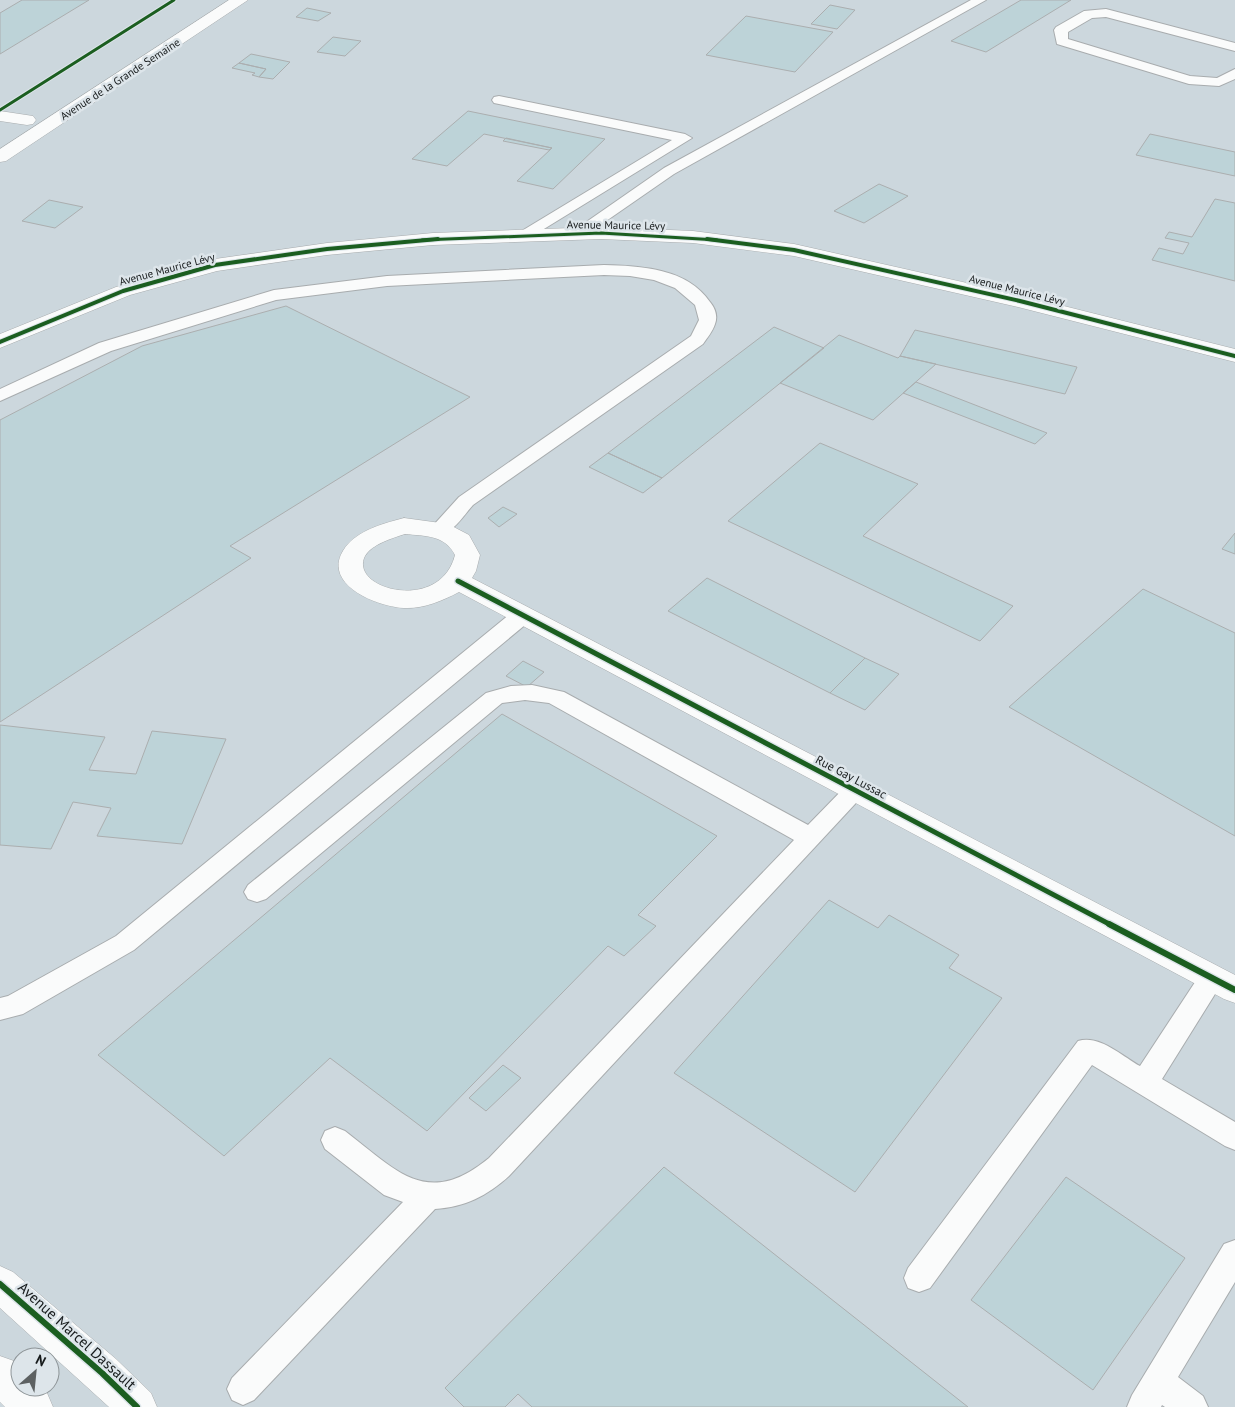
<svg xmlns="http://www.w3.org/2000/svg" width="1235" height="1407" viewBox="0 0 1235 1407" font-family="'PT Sans',sans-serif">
<rect width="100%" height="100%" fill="#e0e4e7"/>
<path fill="#ccd7dd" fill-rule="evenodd" d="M0 0H1235V1407H0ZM20 1357H50V1387H20Z"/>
<path fill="#bdd3d8" stroke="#abaeaf" d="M22 0H89L0 54V13Z
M1021 0H1071L986 52 951 41Z
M830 5 855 10 837 29 811 24Z
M307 8 331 13 318 21 296 17Z
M746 16 833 32 795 72 706 55Z
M333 37 361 41 345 56 317 52Z
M251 54 290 62 273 79 259 77 266 69 239 63Z
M239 63 266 69 259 77 252 75 255 73 232 68Z
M468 111 605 139 553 189 517 181 552 148 484 134 447 166 412 159Z
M1150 134 1235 152V176L1136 155Z
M506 138 552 148 549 150 503 141Z
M879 184 908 196 864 223 834 211Z
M1215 199 1235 203V281L1152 260 1159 248 1183 254 1189 243 1165 238 1169 232 1192 237Z
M49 200 83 207 55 228 22 221Z
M286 306 470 397 230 546 251 558 0 722V420L142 346Z
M774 327 824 348 662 478 608 453Z
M915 330 1077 367 1065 394 900 356Z
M839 335 898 358 900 356 936 364 873 420 780 383Z
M916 382 1047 433 1035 444 903 393Z
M820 443 918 484 863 536 1013 606 980 641 728 521Z
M608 453 662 478 643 493 589 467Z
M503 507 517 514 499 527 488 518Z
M1235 533V554L1222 549Z
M707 578 865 658 830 693 668 611Z
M1143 589 1235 633V836L1009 707Z
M865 658 899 674 865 710 830 693Z
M523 661 544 672 527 687 506 676Z
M502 714 717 836 638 915 656 926 624 956 608 946 427 1131 330 1058 224 1156 98 1055Z
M0 725 105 737 89 770 136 774 152 731 226 739 182 844 97 836 111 808 73 802 51 849 0 845Z
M829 900 878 928 889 915 959 955 949 968 1002 998 855 1192 674 1073Z
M503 1065 521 1078 486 1111 469 1098Z
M664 1167 968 1407H532L518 1394 505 1407H464L445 1388Z
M1066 1177 1185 1258 1093 1390 971 1300Z"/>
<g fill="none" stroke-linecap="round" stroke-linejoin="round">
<g stroke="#a8acae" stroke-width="2">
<path id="service" d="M971 0H986L674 174 583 237 577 239 569 234 664 168Z
M1106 9 1235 43V51L1106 17 1092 18 1068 32V39L1190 76 1217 78 1235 69V79L1219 86 1189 84 1057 44 1054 30 1056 27 1084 11Z
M499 96 685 134 692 138 526 240 520 238 518 235 520 232 672 140 494 103 492 100 494 97Z
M604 265C641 266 687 268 710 302 715 308 718 316 715 324 713 331 707 338 703 344L473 505C462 517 451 538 433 533L430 529 459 497 691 336 699 320 695 305 675 288 654 280 630 276 604 275 387 286 276 300 111 351 0 401V389L99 343 274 290 387 276Z
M523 608 531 610 534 615 531 620 134 950 23 1014 0 1020V998L8 996 116 936 515 610Z
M532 685 564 692 808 825 848 784 856 781 864 784 868 790 509 1176C487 1196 465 1207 435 1209L254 1400 243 1405 232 1400 227 1389 232 1378 403 1202 384 1195 325 1149 321 1140 325 1131 335 1127 345 1131C397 1171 427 1209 489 1158L794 840 549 703 525 700 502 703 266 899 257 902 248 899 244 892 248 885 486 693 511 686Z
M1212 967 1221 970 1225 978 1162 1079 1235 1122V1150L1225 1146 1092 1065 930 1288 919 1292 908 1288 904 1278 908 1268 1078 1041C1099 1034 1122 1056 1140 1066L1203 970Z
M1235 1240V1282L1178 1377 1203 1396 1208 1407H1165L1162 1405 1161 1407H1127L1132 1395 1224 1244Z"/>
</g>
<g stroke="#a8acae" stroke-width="1">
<path id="minor" d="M0 111 33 116 36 120 33 124 27 125 0 121Z
M601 227 693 231 794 244 1020 295 1235 349V362L1018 307 794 256 693 243 601 239 433 245 327 255 217 271 130 295 0 348V334L116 287 215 259 327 243 433 233Z
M404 518 448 524 469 535 480 555 476 571 472 578 1235 975V1003L1224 999 459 592C442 601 423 609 404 608 373 606 316 581 348 544 362 529 385 523 404 518ZM405 534C425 536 445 535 455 555 440 614 348 589 365 556 372 544 393 538 405 534Z"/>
</g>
<g stroke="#a8acae" stroke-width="1">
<path id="secondary" d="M229 0H248L6 161 0 162V149Z
M0 1266 13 1272 116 1359 151 1393 157 1407H109L0 1308Z
M0 1356 14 1361 20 1367V1387H41L47 1393 53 1407H5L0 1402Z"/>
</g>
<use href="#service" fill="#fafbfb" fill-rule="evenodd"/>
<use href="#minor" fill="#fafbfb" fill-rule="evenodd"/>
<use href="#secondary" fill="#fafbfb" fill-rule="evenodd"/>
<g stroke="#dde5ea" stroke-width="5">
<path id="cycleway-far3" d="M0 110 174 0
M422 240 601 233 717 240"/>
</g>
<g stroke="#dde5ea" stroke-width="6">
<path id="cycleway-far2" d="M707 239 794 250 1020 301 1235 356
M0 342 123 291 215 265 327 249 438 239"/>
</g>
<g stroke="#dde5ea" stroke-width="8">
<path id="cycleway-far1" d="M458 581 1111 925"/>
</g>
<g stroke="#dde5ea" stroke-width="9">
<path id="cycleway" d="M1109 924 1235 990
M0 1284 102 1373 137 1407"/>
</g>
<use href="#cycleway-far3" stroke="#1b5e20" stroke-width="3"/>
<use href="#cycleway-far2" stroke="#1b5e20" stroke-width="4"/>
<use href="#cycleway-far1" stroke="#1b5e20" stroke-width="5"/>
<use href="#cycleway" stroke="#1b5e20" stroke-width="6"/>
</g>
<g text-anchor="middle" stroke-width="5" stroke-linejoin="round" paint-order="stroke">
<g font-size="11" fill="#161a1b" stroke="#dde5ea">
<text transform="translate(120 79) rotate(-33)" y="4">Avenue de la Grande Semaine</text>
<text transform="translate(616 225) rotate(1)" y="4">Avenue Maurice Lévy</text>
<text transform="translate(167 269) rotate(-15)" y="4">Avenue Maurice Lévy</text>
<text transform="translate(1017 290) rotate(14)" y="4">Avenue Maurice Lévy</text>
</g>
<g font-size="12" fill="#161a1b" stroke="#dde5ea">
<text transform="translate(851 777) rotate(28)" y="4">Rue Gay Lussac</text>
</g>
<g font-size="15" fill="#161a1b" stroke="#dde5ea">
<text transform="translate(77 1336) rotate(42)" y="5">Avenue Marcel Dassault</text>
</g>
</g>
<g transform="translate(35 1372) rotate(27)"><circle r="24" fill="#dde5ea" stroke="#8d9497"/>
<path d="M0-4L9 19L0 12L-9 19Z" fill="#5d6162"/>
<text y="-8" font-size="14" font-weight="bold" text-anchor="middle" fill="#161a1b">N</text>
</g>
</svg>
